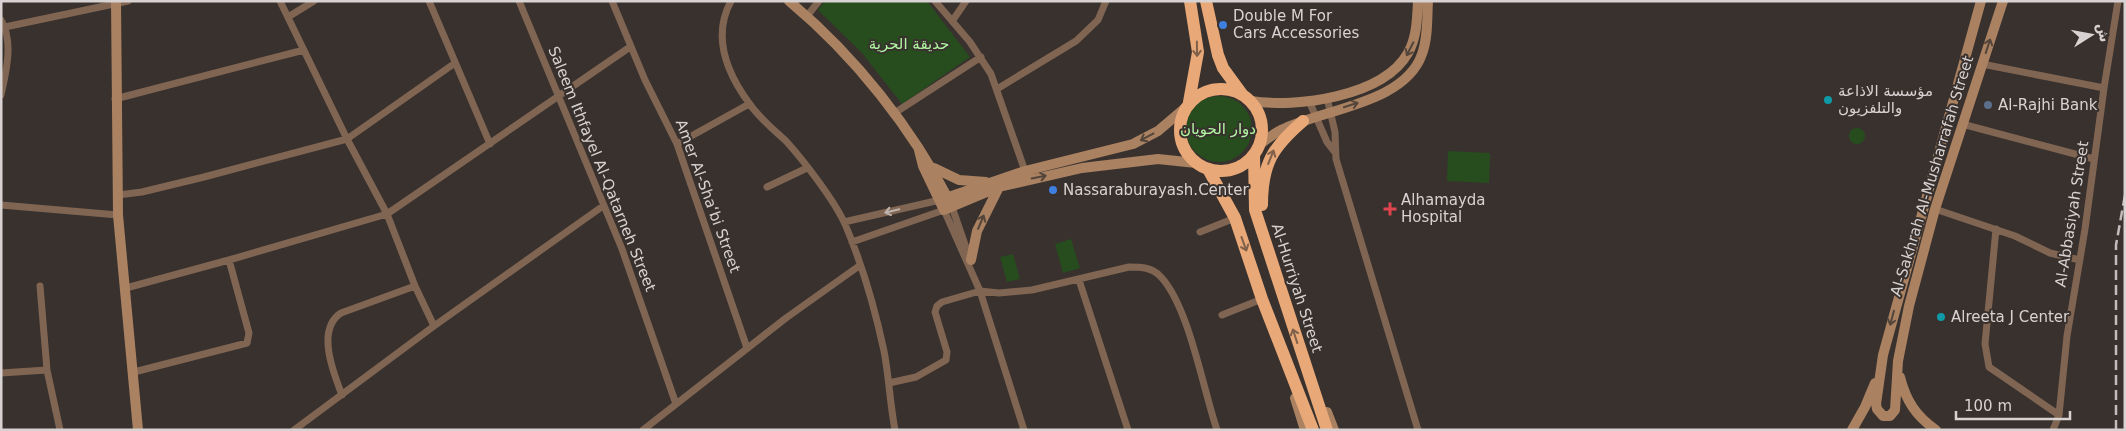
<svg xmlns="http://www.w3.org/2000/svg" width="2126" height="431" viewBox="0 0 2126 431" font-family="'DejaVu Sans',Cairo,sans-serif">
<rect width="100%" height="100%" fill="#38312e"/>
<path fill="#274d1f" d="M825 1H927L970 57 902 104 862 53 818 10Z
M1186 129a33 33 0 1 1 66 0a33 33 0 1 1-66 0Z
M1849 136a8 8 0 1 1 16 0a8 8 0 1 1-16 0Z
M1448 151 1490 153 1489 183 1447 181Z
M1071 239 1080 268 1063 273 1055 244Z
M1013 254 1020 279 1007 282 1000 257Z"/>
<g fill="none" stroke-linecap="round" stroke-linejoin="round">
<path stroke="#806552" stroke-width="7" d="M280 1 347 139 387 214 415 286 434 326
M429 1 490 144
M519 1 622 249 676 404
M612 1 645 80 677 144 747 348
M731 1C712 36 727 73 749 103 759 118 773 129 786 141 804 161 834 200 845 224 862 264 875 309 884 351 889 377 890 404 895 430
M935 1 970 42 991 74 1025 171
M807 16 819 1
M288 17 314 1
M1 20C14 42 6 72 1 95
M953 20 966 1
M5 27 128 1
M1982 64 2104 88
M997 89 1076 41 1098 20 1106 1
M1327 98 1335 132 1336 159 1418 430
M115 99 304 50
M1309 101 1327 142 1334 151
M893 114 981 57
M1962 124 2094 159
M677 144 749 104
M767 187 807 168
M118 195 142 192 204 177 347 139 455 63
M1 205 118 215
M952 207 970 259
M1935 209 2015 236 2050 253 2080 260
M844 222 940 200
M1996 229 1985 344 1989 367 2059 415
M1200 232 1235 218
M852 242 944 210 980 291 1024 430
M1079 280 1128 430
M40 286 47 370 60 430
M126 288 229 260 387 214 630 47
M1222 315 1262 299
M134 372 247 343 249 333 229 260
M1 373 47 370
M889 383 916 377 946 360 947 352 935 312 937 306 942 302 980 291 999 293 1032 290 1129 267C1141 267 1152 267 1161 277 1189 307 1203 389 1217 430
M342 395C333 372 316 329 341 313L415 286
M294 430 434 326 603 206
M643 430 786 318 859 266
M2053 430 2059 415 2067 336 2085 229 2104 88 2118 1"/>
<path stroke="#aa8161" stroke-width="10" d="M116 1 118 215 138 430
M789 1C855 56 912 128 951 204
M1981 1 1883 355 1876 404 1877 409 1883 416H1890L1895 410 1898 361 1909 306 1935 209 2003 1
M1251 101C1296 108 1383 97 1408 53 1417 37 1417 19 1418 1
M1259 145C1266 140 1273 134 1281 130 1322 109 1405 104 1422 54 1428 38 1427 19 1428 1
M919 150 923 166 944 210 999 187 1082 168 1158 159 1196 163
M934 168 959 180 986 182
M940 200 1025 171 1133 144 1158 131 1185 108
M971 260 977 231 999 187
M1900 377C1906 401 1916 416 1936 430
M1295 398 1305 430
M1327 412 1334 430
M1852 430 1865 407 1875 383"/>
<path stroke="#e9a877" stroke-width="12" d="M1206 1 1218 55 1223 68 1242 94
M1180 130a41 41 0 1 1 82 0a41 41 0 1 1-82 0Z
M1189 102 1198 52 1190 1
M1254 154 1255 210 1327 430
M1208 169 1235 218 1262 299 1313 430
M1262 205C1262 163 1273 147 1303 121"/>
<path stroke="#c2bdbc" stroke-width="2.5" stroke-dasharray="10 5" stroke-linecap="butt" d="M2116 430V245L2125 195"/>
</g>
<defs><path id="oneway-shaft" d="M-6 0H5M1.5-3L5.5 0L1.5 3" fill="none" stroke-width="1.6" stroke-linecap="round" stroke-linejoin="round" transform="scale(1.25)"/></defs>
<g stroke="#54453b">
<use href="#oneway-shaft" transform="translate(1988 46) rotate(-72)"/>
<use href="#oneway-shaft" transform="translate(1410 49) rotate(117)"/>
<use href="#oneway-shaft" transform="translate(1351 105) rotate(-18)"/>
<use href="#oneway-shaft" transform="translate(1147 137) rotate(152)"/>
<use href="#oneway-shaft" transform="translate(1039 177) rotate(-12)"/>
<use href="#oneway-shaft" transform="translate(981 222) rotate(-67)"/>
<use href="#oneway-shaft" transform="translate(1892 318) rotate(105)"/>
</g>
<g stroke="#7f614b">
<use href="#oneway-shaft" transform="translate(1197 49) rotate(89)"/>
<use href="#oneway-shaft" transform="translate(1271 157) rotate(-68)"/>
<use href="#oneway-shaft" transform="translate(1244 244) rotate(70)"/>
<use href="#oneway-shaft" transform="translate(1295 336) rotate(-108)"/>
</g>
<use stroke="#beb2ac" href="#oneway-shaft" transform="translate(892 211) rotate(167)"/>
<g fill="#3f7fe0" stroke="#38312e" stroke-width="2">
<circle cx="1223" cy="25" r="5"/>
<circle cx="1053" cy="190" r="5"/>
</g>
<g fill="#0f9aa8" stroke="#38312e" stroke-width="2">
<circle cx="1828" cy="100" r="5"/>
<circle cx="1941" cy="317" r="5"/>
</g>
<circle fill="#5c6f8a" stroke="#38312e" stroke-width="2" cx="1988" cy="105" r="5"/>
<path fill="#e0444e" stroke="#38312e" stroke-width="2" d="M1387.5 201.5h5v5h5v5h-5v5h-5v-5h-5v-5h5z"/>
<g text-anchor="middle" stroke-width="4" stroke-linejoin="round" paint-order="stroke">
<g font-size="15" fill="#d8d3d2" stroke="#38312e" text-anchor="start">
<text x="1233" y="21">Double M For<tspan x="1233" dy="17">Cars Accessories</tspan></text>
<text x="1838" y="96">مؤسسة الاذاعة<tspan x="1838" dy="17">والتلفزيون</tspan></text>
<text x="1998" y="110">Al-Rajhi Bank</text>
<text x="1063" y="195">Nassaraburayash.Center</text>
<text x="1401" y="205">Alhamayda<tspan x="1401" dy="17">Hospital</tspan></text>
<text x="1951" y="322">Alreeta J Center</text>
</g>
<g font-size="15" fill="#b1f6a3" stroke="#38312e">
<text x="909" y="49">حديقة الحرية</text>
<text x="1218" y="134">دوار الحويان</text>
</g>
<g font-size="15" fill="#d8d3d2" stroke="#38312e">
<text transform="translate(602 169) rotate(68)" y="5">Saleem Ithfayel Al-Qatarneh Street</text>
<text transform="translate(1932 176) rotate(-73)" y="5">Al-Sakhrah Al-Musharrafah Street</text>
<text transform="translate(708 196) rotate(70)" y="5">Amer Al-Sha‘bi Street</text>
<text transform="translate(2072 214) rotate(-81)" y="5">Al-Abbasiyah Street</text>
<text transform="translate(1297 288) rotate(72)" y="5">Al-Hurriyah Street</text>
</g>
</g>
<rect width="2126" height="431" fill="none" stroke="#d8d3d2" stroke-width="5"/>
<g transform="translate(2091 35) rotate(79)" stroke="#38312e" stroke-width="4" paint-order="stroke">
<path d="M0-4L9 19L0 12L-9 19Z" fill="#d8d3d2"/>
<text y="-8" font-size="14" font-weight="bold" text-anchor="middle" fill="#d8d3d2">ش</text>
</g>
<path d="M1956 411v8h114v-8" fill="none" stroke="#d8d3d2" stroke-width="2.5"/>
<text x="1964" y="411" font-size="15" fill="#d8d3d2" stroke="#38312e" stroke-width="4" paint-order="stroke">100 m</text>
</svg>
